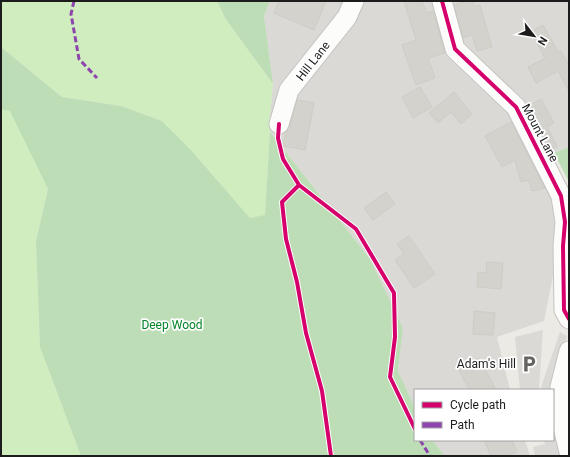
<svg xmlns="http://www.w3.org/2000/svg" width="570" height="457" viewBox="0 0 570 457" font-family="Roboto,sans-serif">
<rect width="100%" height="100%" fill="#eceae4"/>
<path fill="#dad9d6" d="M270 1H569V147L546 156 553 193 557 256 544 321 497 337 510 390H415V408L398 371 403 328 370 259 270 132 269 125 273 84 264 16Z
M543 330 539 390H520L515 337Z
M560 332 567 336 554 385 564 456H535L533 447 545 444 544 440H553V390H540Z
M432 440H525L530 456H445Z"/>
<path fill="#cfedbf" d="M1 1H217L225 18 273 84 269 125 270 132 265 216 250 218 190 149 162 121 121 106 62 97 1 47Z
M1 109 10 110 48 189 36 241 40 347 81 456H1Z"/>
<path fill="#bdddb6" d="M217 1H270L264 16 273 84 225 18Z
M1 47 62 97 121 106 162 121 190 149 250 218 265 215 270 132 370 259 403 328 398 371 415 408V440H432L445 456H81L40 347 36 241 48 189 10 111 1 109Z
M569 147V182L554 153Z"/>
<path fill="#d4d2cc" stroke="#cfccc5" d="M279 1H326L314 30 274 13Z
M404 1H422L427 13 433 11 445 53 428 58 435 78 416 85 402 45 416 40Z
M466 1H473L475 7 480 5 492 47 477 51 472 35 463 38 454 5Z
M543 25 558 52 561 51 569 65V91L558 71 536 83 528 67 545 58 531 32Z
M420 87 432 107 413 118 402 97Z
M454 92 472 114 461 124 451 112 438 123 429 113Z
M541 99 554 123 547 127 557 146 550 150 528 106Z
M297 100 314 103 305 150 283 146 286 132 290 127Z
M511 122 545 188 532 191 529 180 521 182 515 160 502 167 485 136Z
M386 192 395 204 373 220 364 208Z
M409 236 435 274 414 288 395 260 404 254 397 244Z
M487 262 503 263 501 289 477 287 478 272 486 273Z
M474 311 495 313 493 335 473 334Z
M479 358 496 390H470L458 369Z
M484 440H512L517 452 506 456H491Z"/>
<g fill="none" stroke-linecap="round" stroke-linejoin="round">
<g stroke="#c4c3c0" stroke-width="21">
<path id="minor" d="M442 1 455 49 516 107 561 196 565 222 563 246 564 310 569 319
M279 124 289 90 347 17 354 1
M569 351 560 387V415L569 452"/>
</g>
<use href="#minor" stroke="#fcfcfb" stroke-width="19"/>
<path stroke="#8e44ad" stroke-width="3" stroke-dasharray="6 3" stroke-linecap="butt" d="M74 1 71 14 79 59 97 78
M420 440 430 456"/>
<g stroke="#fff" stroke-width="6">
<path id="cycleway" d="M442 1 455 49 516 107 561 196 565 222 563 246 564 310 569 319
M279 124 278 138 283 159 299 185
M331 456 322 391 306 333 297 282 286 239 282 202 299 185 356 229 394 293 395 337 390 377 415 429"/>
</g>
<use href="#cycleway" stroke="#d6006c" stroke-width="4"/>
</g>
<defs>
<g id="parking-bare" transform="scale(1.38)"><path d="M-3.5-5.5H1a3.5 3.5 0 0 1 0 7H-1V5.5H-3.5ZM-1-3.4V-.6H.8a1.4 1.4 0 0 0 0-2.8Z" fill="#656462" stroke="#fff" stroke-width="2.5" paint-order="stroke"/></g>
</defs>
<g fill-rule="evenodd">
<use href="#parking-bare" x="529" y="364"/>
</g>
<g text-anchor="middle" stroke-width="3.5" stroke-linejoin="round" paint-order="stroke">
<g font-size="12" fill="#1c1c1c" stroke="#fff">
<text transform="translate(313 61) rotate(-52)" y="4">Hill Lane</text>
<text transform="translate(540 133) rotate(62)" y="4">Mount Lane</text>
</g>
<g font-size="12" fill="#018326" stroke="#fff">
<text x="172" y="329">Deep Wood</text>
</g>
<g font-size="12" fill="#1c1c1c" stroke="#fff" text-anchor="end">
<text x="516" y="368">Adam's Hill</text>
</g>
</g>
<rect width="570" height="457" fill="none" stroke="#1c1c1c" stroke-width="4"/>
<rect x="414" y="389" width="140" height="52" fill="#ffffff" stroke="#a4a4a4"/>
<rect x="422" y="402" width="20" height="6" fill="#d6006c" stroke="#a4a4a4"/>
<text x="450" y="409" font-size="12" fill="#1c1c1c">Cycle path</text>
<rect x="422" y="422" width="20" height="6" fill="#8e44ad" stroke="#a4a4a4"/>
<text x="450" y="429" font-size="12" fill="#1c1c1c">Path</text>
<g transform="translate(534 36) rotate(121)" stroke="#ffffff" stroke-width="3" paint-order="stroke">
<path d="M0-3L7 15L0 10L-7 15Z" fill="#1c1c1c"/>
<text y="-6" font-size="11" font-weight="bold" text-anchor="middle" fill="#1c1c1c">N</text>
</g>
</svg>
